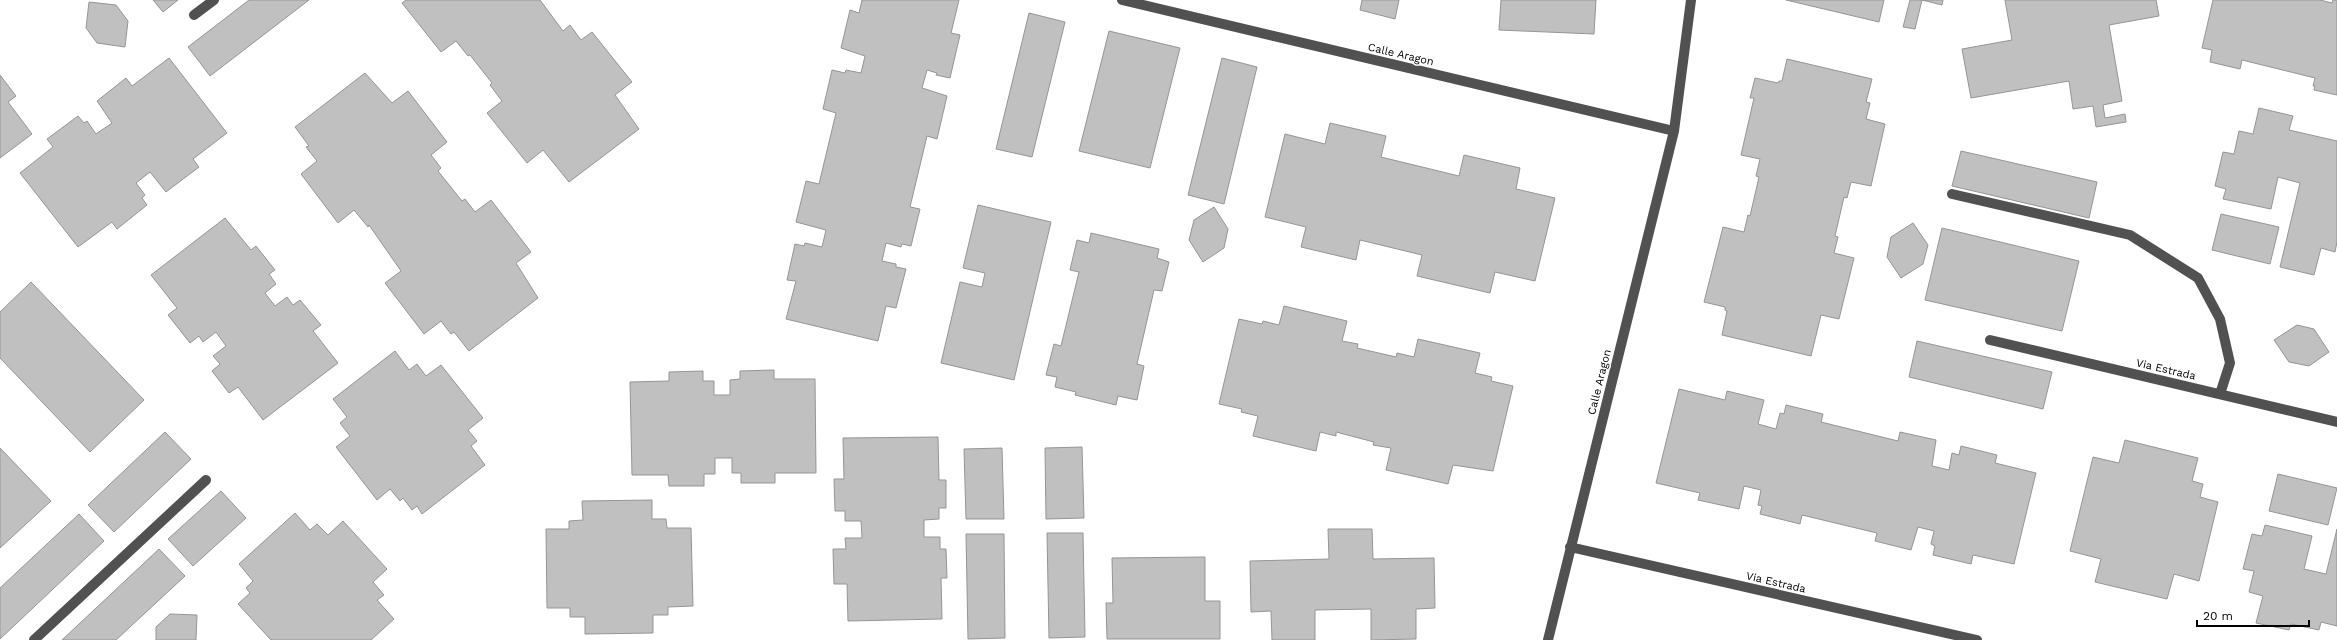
<svg xmlns="http://www.w3.org/2000/svg" width="2337" height="640" viewBox="0 0 2337 640" font-family="'Work Sans',sans-serif">
<rect width="100%" height="100%" fill="#fff"/>
<path fill="#c0c0c0" stroke="#959595" d="M153 0H178L163 12Z
M249 0H309L210 76 188 47Z
M406 0H540L563 31 570 25 581 40 592 32 632 82 615 95 639 129 569 182 543 150 527 163 487 113 502 101 490 85 492 83 470 55 468 56 456 41 441 52 402 3Z
M862 0H959L951 33 960 35 950 78 936 75 937 73 927 70 922 88 947 96 937 139 927 136 910 207 920 209 911 246 902 244 901 247 886 243 882 261 896 264V267L906 269 896 308 886 306 878 341 786 319 796 281 787 280 795 244 804 246 805 243 822 247 826 230 796 222 806 181 819 184 836 113 823 109 832 70 845 73 846 70 861 73 865 56 841 48 850 10 859 13Z
M1362 0H1399L1395 19 1360 10Z
M1501 0H1596L1594 34 1499 30Z
M1786 0H1884L1879 22Z
M1910 0H1922L1915 29 1903 27Z
M1922 0H1943L1942 5Z
M2005 0H2156L2159 16 2109 25 2122 101 2103 105 2105 118 2125 114 2126 122 2096 127 2093 106 2073 109 2069 81 1971 98 1962 49 2012 40Z
M2213 0H2320L2332 3 2333 0H2337V95L2314 90 2315 86H2313L2315 78 2242 60 2240 69 2210 62 2212 50 2202 48Z
M89 2 116 5 128 21 125 47 97 43 86 28Z
M1029 13 1065 22 1032 157 996 149Z
M1109 31 1180 48 1150 168 1079 151Z
M169 58 227 133 193 159 199 167 166 192 150 172 136 183 145 195 142 198 147 205 117 229 112 222 78 247 20 173 53 147 47 139 78 116 84 123 87 121 96 134 112 123 97 101 126 78 132 86Z
M1222 58 1257 67 1224 204 1188 195Z
M1787 59 1872 79 1866 102 1870 103 1866 119 1885 124 1871 186 1851 182 1847 198 1844 197 1835 236 1838 237 1834 253 1854 258 1839 319 1821 315 1811 356 1722 335 1727 311 1725 310V307L1704 302 1723 227 1744 232 1748 215 1750 216 1759 177 1756 176 1760 159 1741 155 1754 98H1750L1755 78 1778 83 1779 81H1782Z
M365 73 392 103 408 91 447 142 431 155 441 168 438 171 462 201 465 199 475 212 491 200 531 252 516 263 538 298 469 351 454 332 451 334 441 321 424 334 385 283 401 271 369 225 368 227 354 210 338 223 301 174 317 161 306 147 309 146 295 127Z
M0 75 16 96 8 102 32 134 0 158Z
M2259 108 2293 116 2289 130 2337 141V242L2335 252 2321 248 2314 275 2280 267 2300 183 2278 177 2271 209 2223 199 2226 189 2215 186 2223 152 2234 154 2239 131 2253 134Z
M1330 123 1386 136 1381 157 1459 176 1464 155 1520 168 1516 189 1555 198 1535 281 1495 272 1490 293 1417 276 1422 255 1360 240 1356 260 1301 247 1306 227 1265 217 1285 134 1325 144Z
M1961 151 2097 182 2089 218 1952 186Z
M978 205 1051 222 1014 380 941 363 960 282 982 287 985 273 963 268Z
M1214 207 1228 229 1224 248 1203 262 1189 240 1194 220Z
M2221 214 2279 227 2270 264 2212 250Z
M225 218 251 250 256 246 275 270 269 274 276 284 265 293 275 306 287 297 293 305 300 300 321 325 313 331 338 363 263 420 238 387 229 393 212 371 220 364 213 356 226 346 216 332 203 342 199 336 190 343 168 315 177 308 151 275Z
M1913 223 1928 245 1923 264 1901 278 1887 257 1891 237Z
M1942 228 2079 261 2062 331 1925 300Z
M1091 233 1159 249 1157 258 1169 262 1162 291 1154 290 1137 364 1144 366 1137 400 1118 396 1116 405 1075 395 1076 392 1055 387 1057 377 1046 375 1054 344 1061 346 1079 272 1070 270 1077 240 1089 243Z
M31 282 144 400 90 452 0 358V312Z
M1284 306 1347 321 1342 341 1358 344 1357 348 1396 357 1397 353 1414 357 1418 339 1480 353 1475 373 1492 377 1491 381 1513 386 1493 471 1453 465 1448 484 1386 470 1391 448 1373 445 1374 442 1336 432V436L1320 432 1316 451 1253 436 1258 416 1241 412 1242 409 1219 404 1239 319 1262 324 1263 321 1279 325Z
M2297 325 2314 329 2329 352 2309 366 2289 362 2274 340Z
M1917 341 2052 372 2043 409 1909 377Z
M395 351 409 370 417 364 426 376 441 365 483 418 468 430 477 441 471 446 485 465 422 514 417 506 412 510 403 498 400 501 390 489 377 500 336 447 350 436 340 423 347 417 333 399Z
M774 370V379H815L816 473H775V483H741V473H732V458H715V474H704V486H669L668 475H632L630 382 669 381V372L703 371V381H714V395H730V380L740 379V371Z
M1679 389 1725 400 1727 391 1764 400 1758 424 1776 429 1780 413 1784 414 1786 405 1823 414 1821 422 1898 441 1900 432 1936 440 1932 466 1949 470 1952 453 1959 455 1961 446 1997 455 1995 463 2036 473 2014 564 1973 555 1971 564 1933 555 1935 546 1931 544 1934 531 1918 527 1911 550 1875 541 1877 533 1802 515 1800 524 1760 514 1762 506 1758 505 1761 490 1744 486 1739 509 1698 500 1700 493 1656 483Z
M165 432 191 459 114 532 88 505Z
M938 437 939 480H946V508H939V519L924 520V537H940V549H946L947 578H941L942 619 848 621 847 584H834L833 549H846L845 538H862L861 521H845V511H835L834 479H844L843 438Z
M2125 440 2198 458 2192 481 2203 484 2200 497 2218 502 2199 581 2174 574 2167 599 2095 582 2101 559 2070 551 2093 457 2119 463Z
M1082 447 1084 518 1046 519 1045 448Z
M0 448 51 501 0 548Z
M1002 448 1004 519H966L964 449Z
M2278 474 2337 488 2328 525 2269 511Z
M221 491 246 518 193 566 168 539Z
M652 500V519H666L667 528H691L693 606 668 607V615H653V633L585 634V617H570V608H547L546 529H569V521L583 520 582 501Z
M295 513 310 530 317 524 328 535 343 521 387 569 373 582 384 595 377 600 394 619 371 640H271L238 604 250 593 246 588 253 581 239 564Z
M79 514 104 541 0 639V588Z
M2265 525 2312 536 2304 569 2326 574 2337 529V626L2321 622 2319 630 2291 624 2289 630 2256 623 2263 596 2249 592 2254 571 2243 569 2252 534 2262 536Z
M1328 529H1372L1373 559 1434 558 1435 608 1416 609V639L1371 640V609L1315 610V640H1272L1271 611 1251 612 1250 561 1329 559Z
M1047 533H1083L1085 637 1049 638Z
M966 534H1004L1005 638 968 639Z
M159 549 185 576 116 640H62Z
M1205 557V601H1220V639H1107L1106 603H1113L1112 558Z
M170 614 197 615 196 640H156V627Z"/>
<g fill="none" stroke-linecap="round" stroke-linejoin="round">
<path stroke="#515151" stroke-width="10" d="M1122 0 1674 131
M194 15 214 0
M1952 194 2130 235 2198 278 2220 319 2230 363 2220 394
M1990 340 2337 422
M1570 547 1977 640
M34 640 206 480
M1548 640 1674 131 1691 0"/>
</g>
<g text-anchor="middle" stroke-width="3" stroke-linejoin="round" paint-order="stroke">
<g font-size="11" fill="#000" stroke="#fff">
<text transform="translate(1401 54) rotate(13)" y="4">Calle Aragon</text>
<text transform="translate(2166 369) rotate(13)" y="4">Via Estrada</text>
<text transform="translate(1599 382) rotate(-76)" y="4">Calle Aragon</text>
<text transform="translate(1776 582) rotate(13)" y="4">Via Estrada</text>
</g>
</g>
<path d="M2197 620v6h112v-6" fill="none" stroke="#000000" stroke-width="2"/>
<text x="2203" y="620" font-size="12" fill="#000000" stroke="#ffffff" stroke-width="3" paint-order="stroke">20 m</text>
</svg>
